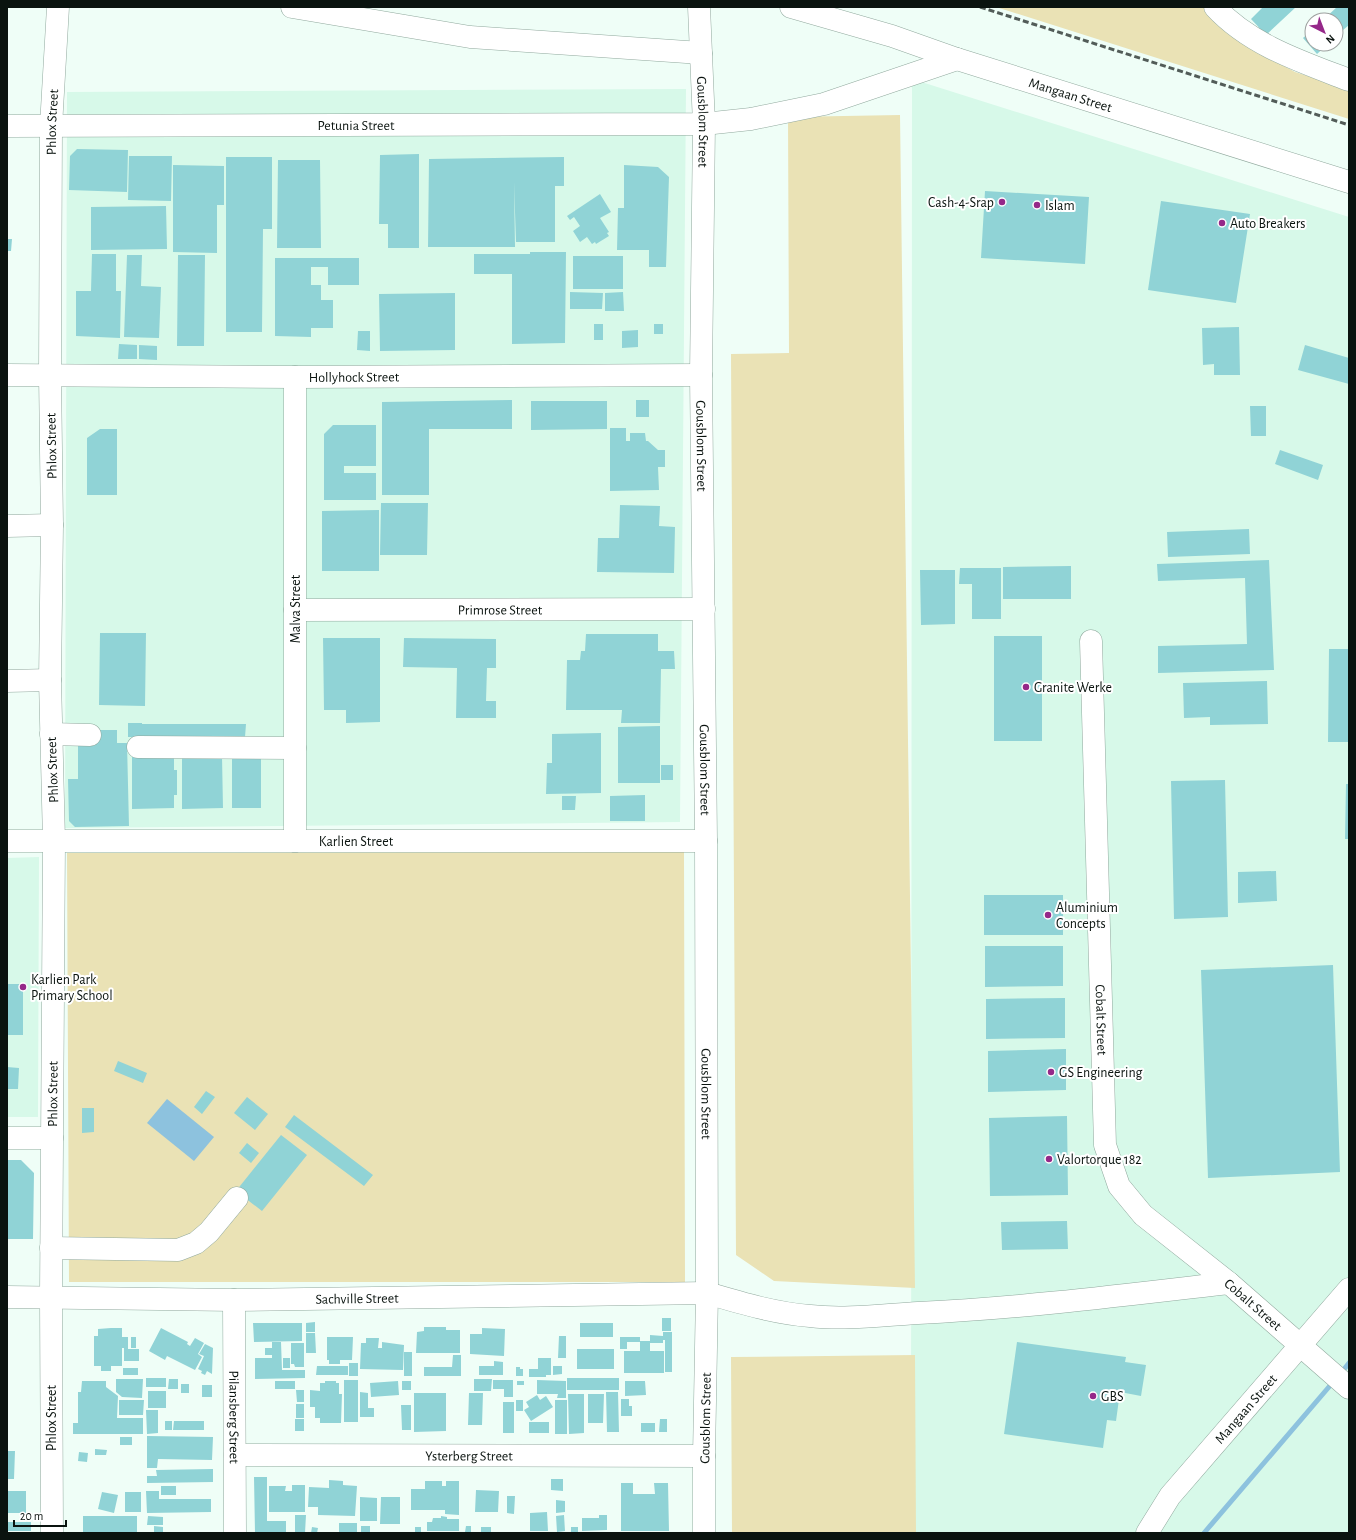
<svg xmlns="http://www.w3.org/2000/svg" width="1356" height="1540" viewBox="0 0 1356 1540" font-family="'Alegreya Sans',sans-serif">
<rect width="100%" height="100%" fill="#effef7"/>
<path fill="#d7f9e9" d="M912 79 1349 217V1533H911Z
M686 89 680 822 65 828 67 92Z
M39 857 38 1117H7V858Z"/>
<path fill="#eae2b5" d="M996 7H1205L1217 25 1253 49 1295 72 1349 89V119Z
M900 115 915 1288 774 1281 736 1255 731 354 789 353 788 117Z
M684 852 685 1282H69L67 853Z
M915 1355 916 1533H732L731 1357Z"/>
<path fill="#8dc2de" d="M167 1099 214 1137 194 1161 147 1123Z"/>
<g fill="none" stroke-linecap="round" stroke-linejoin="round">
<path stroke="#8dc2de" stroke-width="5" d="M1341 1373 1349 1363
M1204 1533 1334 1381"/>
</g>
<path fill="#90d3d6" d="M1263 7H1296L1266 35 1251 19Z
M1337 7H1349V25L1336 36V20H1323Z
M1312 30V44H1328L1317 54 1303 38Z
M77 149 128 150 127 192 69 190 70 156Z
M419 154V248H388V224H379L380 155Z
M129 156H172L171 201 128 200Z
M226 157H272V229H263L262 332H226Z
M564 157V186H555V242H516L514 182 515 247H428L429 159Z
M278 160H320L321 248H277Z
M173 165 224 166V205H217V253L173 252Z
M624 165 658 167 669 177 666 267H649V250H617L618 208H624Z
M985 191 1089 197 1085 264 981 258Z
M600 194 611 212 600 218 609 232 607 233 609 236 596 244 595 242 592 244 587 237 580 242 573 231 580 226 574 217 570 220 567 216Z
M1161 201 1250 214 1236 303 1148 290Z
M166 206 167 249 91 250V207Z
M7 239H12L11 251H7Z
M530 252H566L565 343 512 344V274H474V254H530Z
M92 254H116V291H121L120 338 76 336V291H91Z
M127 255H142L141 286 161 287 159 338 124 337Z
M178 255H205L204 346H177Z
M573 256H623V289H573Z
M275 258H359V285H328V267H311V285H321V300H333V328H311V337L275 336Z
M570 292 603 293 602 309H570Z
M623 292 624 311H605V293Z
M455 293V350L380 351 379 294Z
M594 324H603V340H594Z
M654 324H663V334H654Z
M1239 327 1240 375H1214V364L1203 365 1202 328Z
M638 330V347L622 348V331Z
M358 331H370V351L357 350Z
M119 344 137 345V359H118Z
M139 345 157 346V360L139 359Z
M1305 345 1349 358V384L1298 370Z
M512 400V429H429V495H382V402Z
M636 400H649V417H636Z
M531 401H607V429L531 430Z
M1250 406H1266V436H1251Z
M333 425H376V466H344V473H376V500H324V434Z
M610 428H626V441H630V433H645L646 441H648L658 450H665V467H658L659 490 610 491Z
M100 429H117V495H87V438Z
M1280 450 1323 465 1318 480 1275 464Z
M381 503H428L427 555H380Z
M620 505 660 506 659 526 675 527 674 573 597 572 598 538H619Z
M379 510V571H322V511Z
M1249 529 1250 554 1168 557 1167 532Z
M1269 560 1274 670 1158 673V646L1247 644 1245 578 1158 581 1157 564Z
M1071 566V599H1003V567Z
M960 568H1001V619H972V584H959Z
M920 570H955V624L921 625Z
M100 633H146L145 706 99 705Z
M586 634H658V651H674L675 669H661L660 723H621L622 710H566L567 660H580L581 651H585Z
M994 636H1042V741H994Z
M323 638H380V722L346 723V710H324Z
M404 638 496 639V668H487L486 701H496V718H456L457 668 403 667Z
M1329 649H1349V742H1328Z
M1267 681 1268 724 1210 725V717L1184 718 1183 683Z
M128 723H142V724H246L245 737H128Z
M660 726V783H618V727Z
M96 730H117V743H127L129 826 75 827 69 821 68 779H78V742Z
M601 733V793L546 794 547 763H552V734Z
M222 756 223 808 182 809V757Z
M232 756H261V808H232Z
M132 757H174V770H177V795H174V808L132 809Z
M661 765H673V780H661Z
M1225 780 1228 917 1174 919 1171 781Z
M1346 784H1349V839H1345Z
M645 795V821H610V796Z
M562 796H576L575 810H562Z
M1276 871 1277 901 1238 903V872Z
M984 895H1063V935H984Z
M985 946H1063V986L985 987Z
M1333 965 1340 1172 1208 1178 1201 970Z
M7 984H23V1035H7Z
M1065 998V1038L986 1039V999Z
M1066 1049V1090L988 1092V1051Z
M118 1061 147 1073 143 1083 114 1071Z
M7 1067 19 1068 18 1089H7Z
M206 1091 215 1097 202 1114 194 1107Z
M247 1097 268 1114 255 1130 234 1113Z
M82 1108H94V1132L82 1133Z
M294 1115 373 1175 364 1186 285 1127Z
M1067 1116 1068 1195 990 1196 989 1118Z
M281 1135 307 1155 262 1211 236 1191Z
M247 1143 259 1153 251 1163 239 1153Z
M7 1160H21L34 1173 33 1239H7Z
M1067 1221 1068 1249 1002 1250 1001 1222Z
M662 1318H671V1331H662Z
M315 1322V1332H306V1323Z
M253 1323H302V1341L254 1342Z
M580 1323H613V1337H580Z
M424 1327H446V1330H460V1353H416L417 1332 424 1331Z
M111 1328H122V1337H128V1349H139V1361H124V1348H122V1366H111V1371H101V1366H94V1336H98V1329Z
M161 1328 188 1342 187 1344 190 1346 195 1338 204 1343 198 1354 202 1357 195 1370 167 1356 165 1360 149 1351Z
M482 1328 505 1329 504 1356 470 1354V1334H482Z
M663 1332H672V1372H665V1340H663V1343H650V1335L663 1336Z
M306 1333H315L316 1353H306Z
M559 1336H566V1358H558Z
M131 1337H136V1348H131Z
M327 1337H353L352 1360H340V1364H329V1360H327Z
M620 1337H640V1342H627V1349H620Z
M366 1338H379L378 1348H382V1342L404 1345 403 1370 360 1369 361 1343H366Z
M640 1341H650V1351H664V1373H624V1351H640Z
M272 1342H281L282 1370H305V1378L255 1379V1358H272V1355H265V1348H272Z
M1017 1342 1126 1357 1125 1362 1146 1365 1141 1396 1120 1392 1116 1421 1107 1420 1103 1448 1004 1434Z
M291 1343H304V1367H295L294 1364H291Z
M205 1344 213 1348 212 1374 207 1371 205 1375 201 1373 202 1371 198 1369 204 1356 199 1354Z
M577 1349H614V1369H577Z
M404 1352H412V1376H404Z
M453 1355H461V1376H424V1367H452Z
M283 1358H290V1368H283Z
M538 1358H551V1375H546V1377H529V1369H538Z
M494 1361 503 1362V1375H479V1366H494Z
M349 1363H358V1376H349Z
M317 1366H348V1375H316Z
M553 1366H562V1374L553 1375Z
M516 1367H520V1369H523V1376H516Z
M123 1368H138V1375H123Z
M146 1378H166V1387H146Z
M567 1378H619V1390H567Z
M116 1379H143L142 1398 122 1397 116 1392Z
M169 1379H178V1389H168Z
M474 1379H492L491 1391H474Z
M344 1380H358V1422H344Z
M493 1380H513V1397H504V1389H493Z
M537 1380 566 1381V1398H557L558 1394H537Z
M82 1381H106V1387L118 1396 117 1418H143V1434H73V1423H78V1392H81Z
M275 1381H295V1389H275Z
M325 1381H336V1383H339V1394H342L341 1423H320V1418H315V1407H310V1390L320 1391V1383H325Z
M398 1381 399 1395 371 1397 370 1383Z
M402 1381H411V1390H402Z
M517 1381H524V1385H517Z
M625 1381H645L646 1395 625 1396Z
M181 1384H189V1393H181Z
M202 1385H212V1397H202Z
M296 1390H304V1402H297Z
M148 1391H166V1408H148Z
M360 1392 368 1393V1408H374V1417H360Z
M606 1392H618L619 1432H607Z
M414 1393H446V1431L414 1432Z
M469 1393H483L482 1425H468Z
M568 1394H584V1433L569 1434Z
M588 1394H604L603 1423H588Z
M537 1395 540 1400 546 1396 553 1407 531 1421 524 1410 529 1407 526 1402Z
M621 1399H629V1406H632V1416H621Z
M119 1400H144L143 1415H119Z
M516 1400H523V1411H516Z
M555 1400H567V1434H555Z
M503 1402H514V1433H503Z
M296 1404H304V1418H296Z
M401 1405H411V1430H402Z
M146 1410H158V1433L147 1434Z
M295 1419H304V1431H295Z
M660 1419H667V1432H659Z
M165 1421H172V1430H165Z
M174 1421H204V1430H173Z
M529 1422H549V1433H529Z
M641 1423H655V1432H641Z
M147 1436 213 1437 212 1460 158 1459 157 1468H147Z
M120 1437H132V1445H120Z
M95 1449 107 1450 106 1455H95Z
M7 1451H15L14 1479H7Z
M79 1452 88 1453 87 1462 78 1461Z
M213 1469V1482L147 1483V1476H157L156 1470Z
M254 1477H267V1521H286V1533H255Z
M551 1479H563V1491L551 1490Z
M329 1480 343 1481V1485L357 1486 355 1516 318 1515V1507H308L309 1487 329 1488Z
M425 1481H442V1486H446V1481H459V1515L445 1514V1510H411V1489H425Z
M621 1483H633V1494H655L654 1483H668L669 1531H621Z
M292 1485H305V1512H269V1486H286L285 1491H292Z
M161 1486H176V1495H161Z
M476 1490 499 1491 498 1512H475Z
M7 1491H26V1513H7Z
M146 1491H159V1499H211V1512L147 1513Z
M102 1492 118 1495 114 1513 98 1509Z
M125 1492H141V1512H125Z
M507 1496H515L514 1514 507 1513Z
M360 1497 377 1498V1521H360Z
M381 1497H400V1524H380Z
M556 1500 565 1501V1512L556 1513Z
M547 1512 548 1531H530V1513Z
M295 1515H306L305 1533H295Z
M564 1515 565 1531 557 1532 556 1516Z
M599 1515H607V1530L582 1531V1518H599Z
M83 1516H137V1533H83Z
M148 1516 163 1517V1525H147Z
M441 1516 447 1517V1519H459V1531H427V1522H432L433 1518H441Z
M8 1522H31V1531H8Z
M339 1523H357V1532H339Z
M154 1526 163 1527V1533H154Z
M361 1526H370V1532H361Z
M466 1526H471V1532H465Z
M312 1527 318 1528 317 1533H311Z
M415 1527H421V1533H415Z
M481 1527H491V1533H481Z
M571 1527H578V1533H571Z"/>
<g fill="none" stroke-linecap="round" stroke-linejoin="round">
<g stroke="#91a99e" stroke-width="23">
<g id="minor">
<path d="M292 7 470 37 701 53"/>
<path id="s1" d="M699 7 704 124 701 375 706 841 707 1293 704 1456V1533"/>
<path id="s2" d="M791 7 892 36 957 59 1349 182"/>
<path d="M1215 7C1250 45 1302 62 1349 80"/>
<path id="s3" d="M7 126 704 124 751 119 824 104 957 59"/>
<path id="s4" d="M7 375 295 377 701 375"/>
<path d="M7 526 52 525"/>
<path id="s5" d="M295 610 704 609"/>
<path id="s6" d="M1091 641 1105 1145 1119 1186 1143 1215 1229 1283 1349 1388"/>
<path d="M7 681 50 680"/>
<path d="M51 734 90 735"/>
<path d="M138 747 295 748"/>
<path id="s7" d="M7 841H706"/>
<path d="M295 841V377"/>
<path d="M7 1138H52"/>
<path d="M51 1248 178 1250 196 1243 209 1232 237 1198"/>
<path id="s8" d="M7 1297 234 1300 707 1293C741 1303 774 1313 810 1316 845 1320 883 1315 918 1313 1022 1308 1125 1295 1229 1283"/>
<path id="s9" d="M234 1300 235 1533"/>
<path id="s10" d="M235 1455 704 1456"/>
<path id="s11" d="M52 1533 51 1296 54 841 50 680 52 525 50 375 51 126 58 7"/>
<path id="s12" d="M1147 1533 1170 1496 1349 1289"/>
</g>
</g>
<use href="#minor" stroke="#fff" stroke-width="22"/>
<path stroke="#525c58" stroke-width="3" stroke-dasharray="6 3" stroke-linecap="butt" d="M980 7 1349 125"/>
</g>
<g fill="#952889" stroke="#fff" stroke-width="1.5">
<circle cx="1002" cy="202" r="4"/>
<circle cx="1037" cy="205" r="4"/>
<circle cx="1222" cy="223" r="4"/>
<circle cx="1026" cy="687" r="4"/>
<circle cx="1048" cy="915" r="4"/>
<circle cx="23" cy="987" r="4"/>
<circle cx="1051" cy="1072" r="4"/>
<circle cx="1049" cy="1159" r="4"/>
<circle cx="1093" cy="1396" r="4"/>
</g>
<g text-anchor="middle" stroke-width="4" stroke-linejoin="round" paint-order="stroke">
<g font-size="14" fill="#0a130f" stroke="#fff">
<text dy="5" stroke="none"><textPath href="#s2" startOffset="293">Mangaan Street</textPath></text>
<text dy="5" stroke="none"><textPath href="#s11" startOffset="1411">Phlox Street</textPath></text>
<text dy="5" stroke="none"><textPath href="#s1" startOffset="115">Gousblom Street</textPath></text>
<text dy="5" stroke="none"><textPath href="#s3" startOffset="349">Petunia Street</textPath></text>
<text dy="5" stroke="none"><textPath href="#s4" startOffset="347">Hollyhock Street</textPath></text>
<text transform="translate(51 446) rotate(-91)" y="5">Phlox Street</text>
<text dy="5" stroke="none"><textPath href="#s1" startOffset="439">Gousblom Street</textPath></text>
<text transform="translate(295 609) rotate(-90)" y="5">Malva Street</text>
<text dy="5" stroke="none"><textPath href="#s5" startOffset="205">Primrose Street</textPath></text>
<text transform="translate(52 770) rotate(-92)" y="5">Phlox Street</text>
<text dy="5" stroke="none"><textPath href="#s1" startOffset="763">Gousblom Street</textPath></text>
<text dy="5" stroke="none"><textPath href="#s7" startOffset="349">Karlien Street</textPath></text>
<text dy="5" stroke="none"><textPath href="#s6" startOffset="379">Cobalt Street</textPath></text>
<text dy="5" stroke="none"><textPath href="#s11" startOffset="439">Phlox Street</textPath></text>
<text dy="5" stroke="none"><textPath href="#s1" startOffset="1087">Gousblom Street</textPath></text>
<text dy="5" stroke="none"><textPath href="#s8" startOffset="350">Sachville Street</textPath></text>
<text dy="5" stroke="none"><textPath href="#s6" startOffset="727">Cobalt Street</textPath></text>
<text dy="5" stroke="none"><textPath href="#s12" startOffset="159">Mangaan Street</textPath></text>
<text dy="5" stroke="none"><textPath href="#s9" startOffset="117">Pilansberg Street</textPath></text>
<text transform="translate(51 1418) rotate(-90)" y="5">Phlox Street</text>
<text transform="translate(705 1418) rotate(-89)" y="5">Gousblom Street</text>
<text dy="5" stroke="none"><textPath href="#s10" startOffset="234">Ysterberg Street</textPath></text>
</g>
<g font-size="14" fill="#0a130f" stroke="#fff" text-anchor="start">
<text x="994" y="207" text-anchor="end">Cash-4-Srap</text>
<text x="1045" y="210">Islam</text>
<text x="1230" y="228">Auto Breakers</text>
<text x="1034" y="692">Granite Werke</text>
<text x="1056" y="912">Aluminium<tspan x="1056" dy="16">Concepts</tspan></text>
<text x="31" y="984">Karlien Park<tspan x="31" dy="16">Primary School</tspan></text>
<text x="1059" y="1077">GS Engineering</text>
<text x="1057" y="1164">Valortorque 182</text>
<text x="1101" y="1401">GBS</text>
</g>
</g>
<rect width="1356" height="1540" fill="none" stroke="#0a130f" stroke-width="16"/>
<g transform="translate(1324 32) rotate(138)"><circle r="19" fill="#ffffff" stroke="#9da19f"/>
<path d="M0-3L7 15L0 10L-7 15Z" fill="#952889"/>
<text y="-6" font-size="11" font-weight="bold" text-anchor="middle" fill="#0a130f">N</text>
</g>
<path d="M14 1520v6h52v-6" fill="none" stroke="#0a130f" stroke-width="2"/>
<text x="20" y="1520" font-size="12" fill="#0a130f" stroke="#ffffff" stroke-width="3" paint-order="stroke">20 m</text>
</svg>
